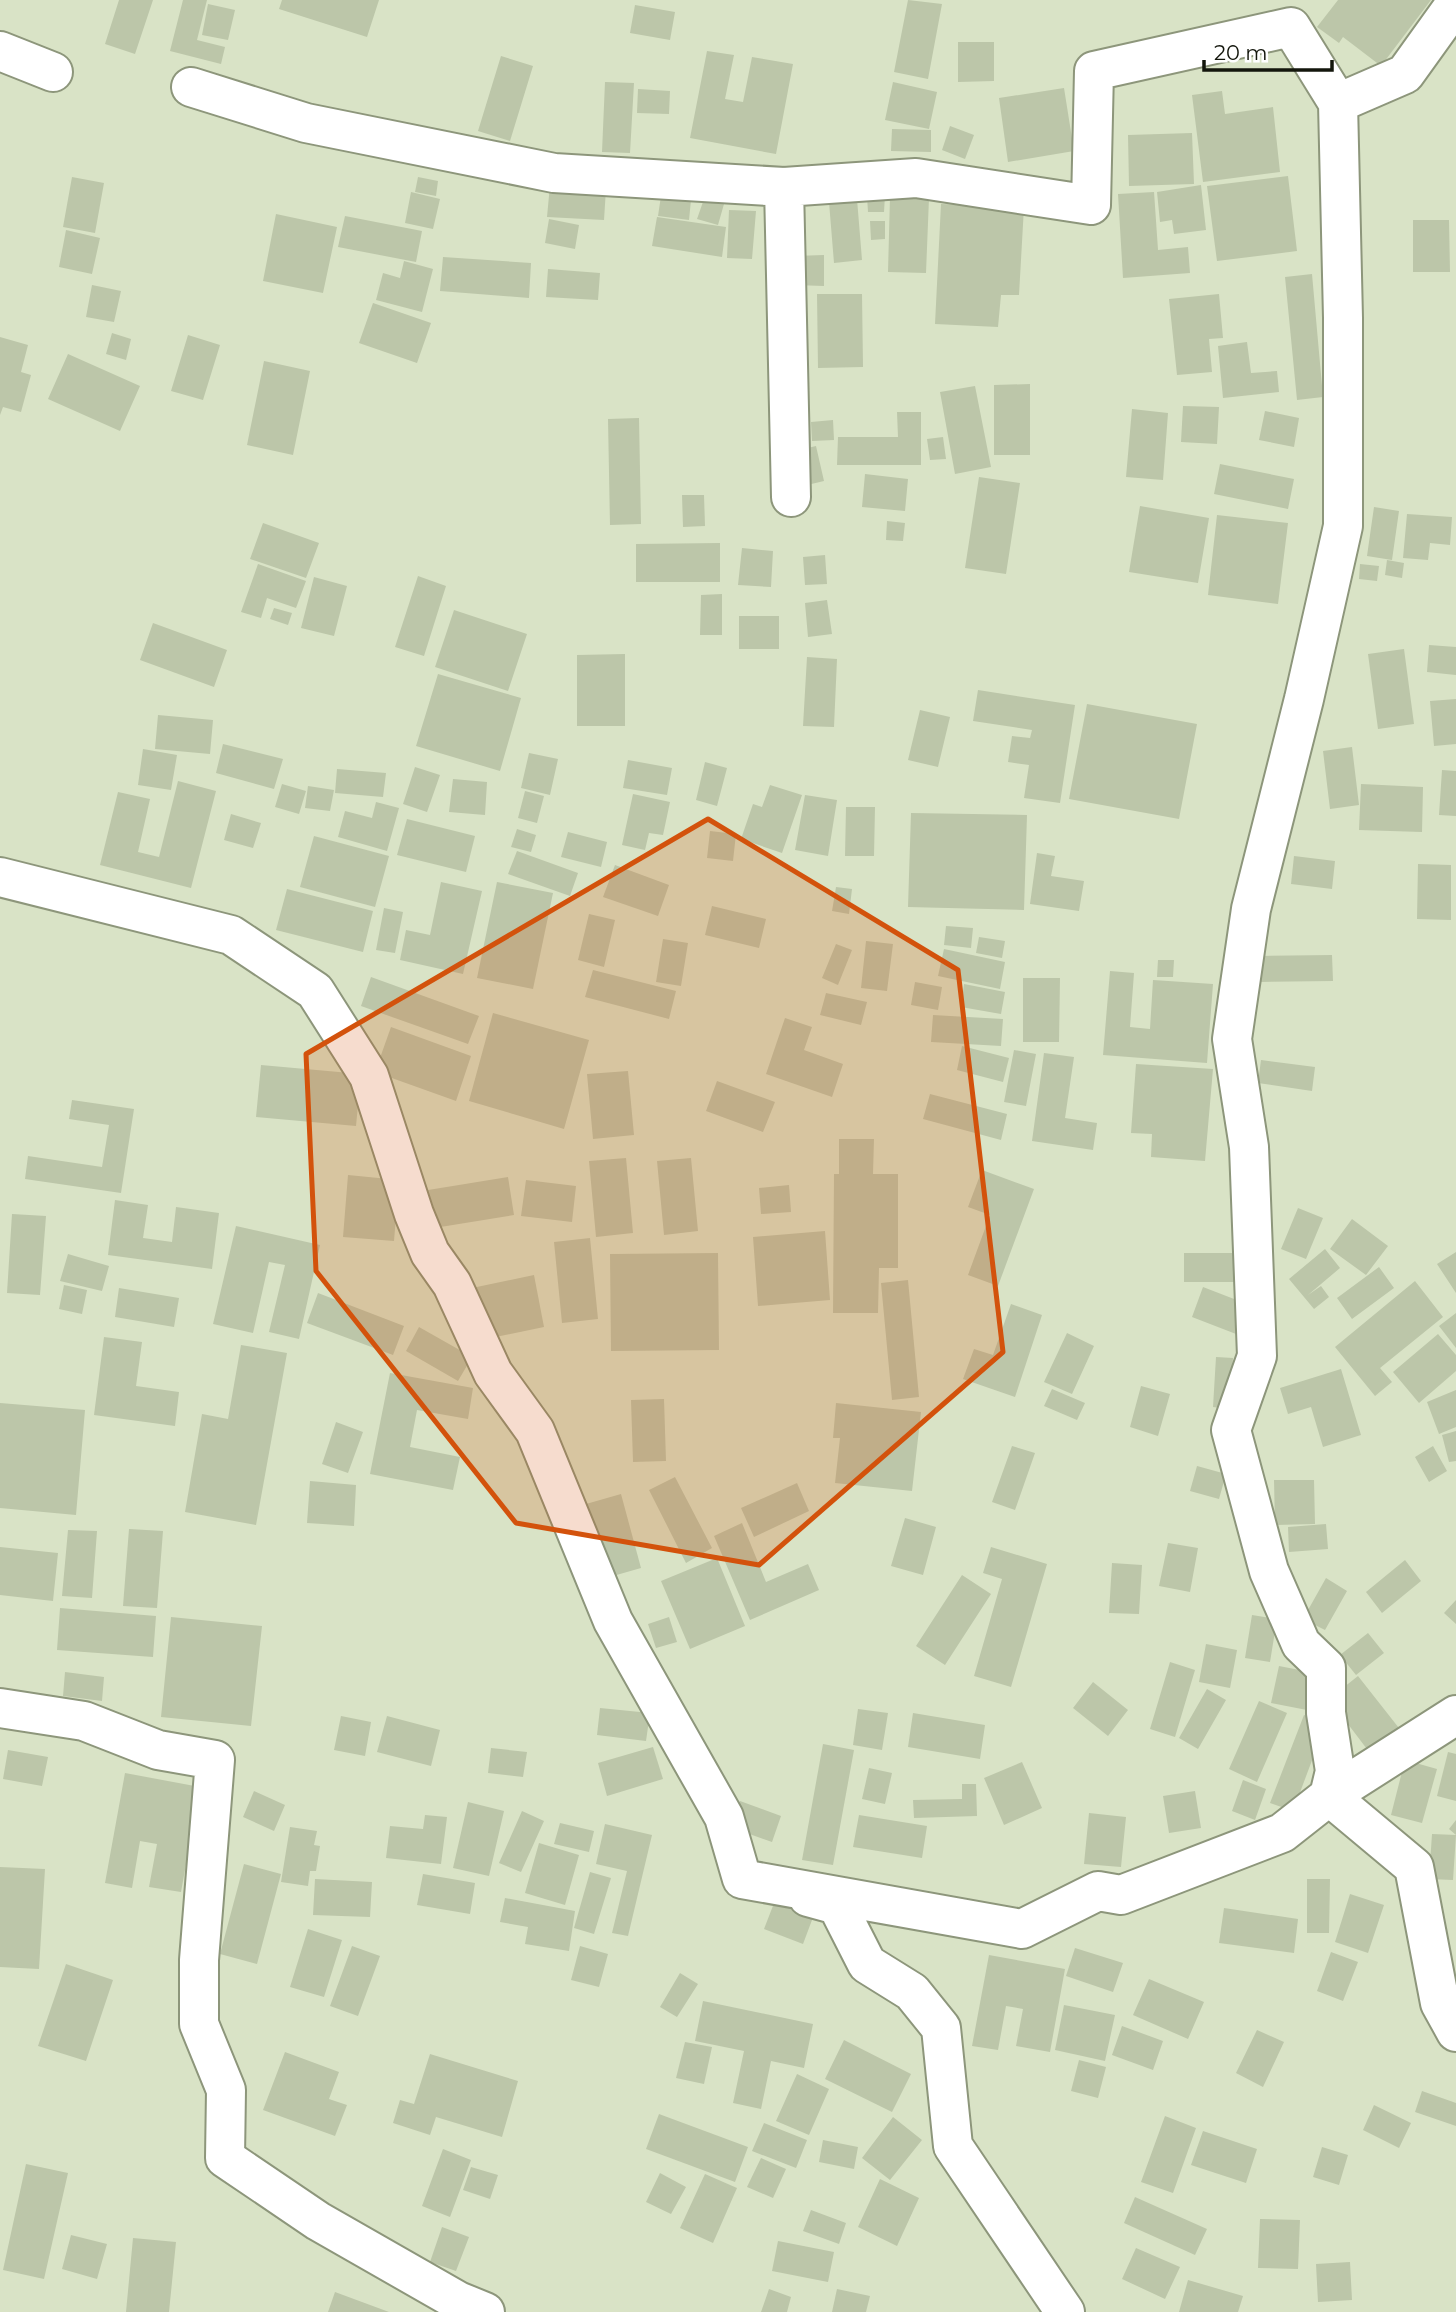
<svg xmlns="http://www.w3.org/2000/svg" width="1456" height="2312" viewBox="0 0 1456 2312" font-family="Montserrat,sans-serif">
<rect width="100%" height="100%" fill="#d9e3c6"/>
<path fill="#bcc6a9" d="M119 0H153L135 54 105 44Z
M183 0H207L197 40 225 47 221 64 170 51Z
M282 0H379L367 37 279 9Z
M908 0 942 4 928 79 894 72Z
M1338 0H1431L1381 66 1343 37 1339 43 1317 27Z
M208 4 235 10 228 40 202 35Z
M635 5 675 12 670 40 630 33Z
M958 42H994V81L958 82Z
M707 51 734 55 725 99 743 102 752 57 793 64 776 154 690 138Z
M501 56 533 66 510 141 478 131Z
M605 82 634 83 630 153 602 152Z
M893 82 937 92 929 129 885 120Z
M1064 88 1074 151 1008 162 999 98Z
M638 89 670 91 669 114 637 113Z
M1222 91 1225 114 1273 107 1280 172 1203 182 1192 95Z
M950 126 974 135 965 159 942 150Z
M892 129 931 130V152L891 151Z
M1192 133 1194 184 1129 186 1128 135Z
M1288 176 1297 251 1217 261 1207 186Z
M72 177 104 183 95 233 63 227Z
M418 177 438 181 436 196 415 192Z
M550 185 606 189 604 220 547 217Z
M1201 185 1206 230 1174 234 1172 220 1160 222 1157 192Z
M411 192 440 199 433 229 405 223Z
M1154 192 1158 250 1188 247 1190 273 1123 278 1118 194Z
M885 195 884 212H868L867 196Z
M661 196 691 200 689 220 658 216Z
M890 197 929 198 926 273 888 272Z
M704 199 724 204 718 225 697 219Z
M857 199 862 260 834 263 829 202Z
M941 204 1024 207 1019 295H1001L998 327 935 324Z
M729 210 756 211 752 259 727 258Z
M276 214 337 227 323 293 263 281Z
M345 216 422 231 416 262 338 247Z
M657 217 726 227 722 257 652 246Z
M549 219 579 225 575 249 545 243Z
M1413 220H1449L1450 272H1413Z
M870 221H885V239L871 240Z
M66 230 100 238 92 274 59 267Z
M824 255V286L795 285V256Z
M443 257 531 263 529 298 440 291Z
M404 261 433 269 422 312 376 300 383 273 400 278Z
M548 269 600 273 598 300 546 297Z
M1312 274 1323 397 1297 400 1285 277Z
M92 285 121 291 114 322 86 317Z
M817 294H862L863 367 818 368Z
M1219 294 1223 338 1209 339 1212 372 1177 375 1169 299Z
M373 303 431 323 417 363 359 343Z
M112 333 131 339 126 360 106 354Z
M188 335 220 345 203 400 171 391Z
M0 337 28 345 21 372 31 375 21 412 3 407 0 415Z
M1247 342 1251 373 1277 371 1279 392 1223 398 1218 346Z
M68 354 140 386 120 431 48 399Z
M264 361 310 371 293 455 247 445Z
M1030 384V455H994V385Z
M975 386 991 467 955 474 940 392Z
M1183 406 1219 407 1217 444 1181 442Z
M1132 409 1168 413 1163 480 1126 477Z
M1265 411 1299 418 1294 447 1259 440Z
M897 412H921V465H837L838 437H898Z
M639 418 641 524 610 525 608 419Z
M833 420 834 440 812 441 811 422Z
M943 437 946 459 930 460 927 439Z
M816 446 824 481 803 486 795 451Z
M1220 464 1294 479 1288 509 1214 494Z
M865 474 908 479 905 511 862 507Z
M979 477 1020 483 1006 574 965 568Z
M682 495H704L705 526 683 527Z
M1140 506 1209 518 1198 583 1129 572Z
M1374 507 1399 511 1392 560 1367 556Z
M1407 514 1452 517 1450 545 1430 543 1428 560 1403 558Z
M1217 515 1288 523 1278 604 1208 595Z
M887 521 905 523 903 541 886 540Z
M263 523 319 543 306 578 250 559Z
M720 543V582H636V544Z
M742 548 773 551 771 587 738 585Z
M825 555 827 584 805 585 803 557Z
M1387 560 1404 563 1402 578 1385 575Z
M258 564 306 581 296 608 267 598 261 618 241 612Z
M1360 564 1379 566 1377 581 1359 579Z
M418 576 446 586 424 656 395 647Z
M314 577 347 586 334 636 301 628Z
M722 594V635H700L701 595Z
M827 600 832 634 808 637 805 603Z
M274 608 292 613 288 625 270 619Z
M454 610 527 634 508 691 435 667Z
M739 616H779V649H739Z
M153 623 227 650 214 687 140 660Z
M1429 645 1456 647V675L1427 672Z
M1404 649 1414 724 1378 729 1368 654Z
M625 654V726H577V655Z
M807 657 837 659 834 727 803 726Z
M438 674 521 698 500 771 416 746Z
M978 690 1075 705 1060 803 1024 798 1029 765 1008 762 1012 736 1030 738 1032 730 973 721Z
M1456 699V744L1434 746 1430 701Z
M1087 704 1197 724 1179 819 1069 799Z
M920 710 950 717 938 767 908 760Z
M158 715 213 720 210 754 155 749Z
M223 744 283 759 274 789 216 773Z
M1352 747 1359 805 1330 809 1323 751Z
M143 749 177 755 171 790 138 785Z
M529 753 558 759 550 795 521 788Z
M628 760 672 768 667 795 623 788Z
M705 762 727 768 717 806 696 800Z
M415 767 440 775 427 812 403 804Z
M337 769 386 773 383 797 335 793Z
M1442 770 1456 771V816L1439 815Z
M453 779 487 782 485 815 449 812Z
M178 781 216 791 191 888 100 865 118 792 150 799 138 852 159 857Z
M282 784 306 791 299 814 275 807Z
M1361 784 1423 787 1422 832 1359 830Z
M770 785 802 795 782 853 741 839 753 804 762 807Z
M308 786 334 790 330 811 305 808Z
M525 791 544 796 537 823 518 818Z
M633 794 670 802 663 835 649 833 645 850 622 845Z
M805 795 837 800 828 856 795 850Z
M376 802 399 808 387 851 338 837 345 811 372 818Z
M846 807H875L874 856H845Z
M911 813 1027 815 1024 910 908 907Z
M231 814 261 823 253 848 224 840Z
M407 819 475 836 466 872 397 855Z
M517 829 536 835 531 852 511 847Z
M710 831 736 834 733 861 707 858Z
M568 832 607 842 601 867 561 857Z
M314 836 389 856 375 907 300 887Z
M517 851 578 873 570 896 508 874Z
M1037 853 1055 856 1051 876 1084 881 1079 911 1030 904Z
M1294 856 1335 861 1332 889 1291 884Z
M1418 864 1451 865V920L1417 919Z
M615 865 669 885 658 916 603 897Z
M441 882 482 891 463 974 400 960 406 930 430 935Z
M497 882 553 893 533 989 477 978Z
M836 887 852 889 849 914 832 911Z
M287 889 373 911 363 952 276 930Z
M712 906 766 919 759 948 705 935Z
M384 908 403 912 395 953 376 950Z
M589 914 615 920 604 967 578 960Z
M946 926 973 928 971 948 944 945Z
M979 937 1005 941 1002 958 976 953Z
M663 939 688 943 681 986 656 982Z
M866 941 893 944 887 991 861 988Z
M836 944 852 950 838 985 822 978Z
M944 949 1005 962 1000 989 938 976Z
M1332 955 1333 981 1260 982 1259 956Z
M1158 960H1174L1173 977H1157Z
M593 970 676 991 669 1019 585 997Z
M1110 971 1134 973 1130 1027 1150 1029 1153 980 1213 984 1207 1063 1103 1055Z
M371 977 479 1016 468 1044 361 1006Z
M1023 978H1060L1059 1042H1023Z
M915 982 942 987 938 1010 911 1005Z
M964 984 1005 992 1001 1014 961 1007Z
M826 993 867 1002 861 1025 820 1015Z
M493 1013 589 1040 564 1129 469 1101Z
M933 1015 1003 1019 1001 1046 931 1042Z
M785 1018 812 1027 804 1050 843 1064 832 1097 766 1074Z
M391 1027 471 1056 456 1101 375 1072Z
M962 1046 1009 1058 1003 1082 957 1070Z
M1014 1050 1036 1054 1026 1106 1004 1102Z
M1044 1053 1074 1057 1065 1118 1097 1123 1093 1150 1032 1141Z
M1261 1060 1315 1067 1312 1091 1258 1083Z
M1136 1064 1213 1069 1205 1161 1151 1157 1152 1134 1131 1133Z
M261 1065 361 1074 356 1126 256 1117Z
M628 1071 634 1135 593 1139 587 1074Z
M717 1081 775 1102 763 1132 706 1111Z
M930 1094 1007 1114 1001 1140 923 1119Z
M72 1100 134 1109 121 1193 25 1179 28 1156 102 1167 109 1125 69 1119Z
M839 1139H874L873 1174H898V1268H879L878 1313H833L834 1174H839Z
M626 1158 633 1233 596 1237 589 1161Z
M691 1158 698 1231 664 1235 657 1161Z
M982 1170 1034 1189 998 1286 968 1275 990 1215 968 1207Z
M348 1175 399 1180 394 1241 343 1237Z
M508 1177 514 1215 428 1229 422 1191Z
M526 1180 576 1186 572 1222 521 1216Z
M789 1185 791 1212 761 1214 759 1188Z
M115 1200 148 1205 143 1238 172 1242 176 1207 219 1213 212 1269 108 1255Z
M1298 1208 1323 1218 1306 1259 1281 1249Z
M12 1214 46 1216 40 1295 7 1293Z
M1352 1219 1388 1246 1366 1275 1330 1249Z
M236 1226 320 1245 299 1339 269 1332 285 1265 269 1262 253 1333 213 1324Z
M825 1231 830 1300 758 1306 753 1237Z
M590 1238 598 1319 562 1323 554 1242Z
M1325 1249 1340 1268 1308 1295 1321 1286 1329 1297 1314 1309 1289 1279Z
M1456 1252V1293L1437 1264Z
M718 1253 719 1350 611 1351 610 1254Z
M1184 1253H1243V1282H1184Z
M68 1254 109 1266 102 1291 60 1281Z
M1379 1267 1394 1288 1352 1319 1337 1298Z
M534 1275 544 1327 481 1340 472 1288Z
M908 1280 919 1397 892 1400 881 1283Z
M1415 1281 1443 1317 1380 1368 1392 1382 1375 1396 1335 1347Z
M64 1285 87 1290 82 1314 59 1309Z
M1203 1287 1247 1304 1236 1334 1192 1317Z
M119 1288 179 1298 174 1327 115 1317Z
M318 1293 404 1326 393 1355 307 1323Z
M1011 1304 1042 1315 1015 1397 963 1379 974 1349 993 1355Z
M1456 1313V1348L1439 1326Z
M419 1327 472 1357 458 1381 406 1351Z
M1067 1333 1094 1346 1072 1394 1044 1382Z
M1438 1334 1456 1355V1371L1419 1403 1393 1372Z
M104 1337 142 1342 136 1386 179 1392 175 1426 94 1415Z
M241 1345 287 1353 256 1525 185 1512 202 1414 228 1419Z
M1216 1357 1233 1358 1229 1409 1213 1407Z
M1341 1369 1361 1435 1323 1447 1311 1407 1288 1414 1280 1388Z
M390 1373 473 1388 468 1419 417 1410 410 1447 460 1457 453 1490 370 1474Z
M1141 1386 1170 1394 1158 1436 1130 1427Z
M1052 1389 1085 1403 1077 1420 1044 1406Z
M1456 1390V1427L1439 1434 1427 1402Z
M664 1399 666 1461 633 1462 631 1400Z
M0 1403 85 1410 76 1515 0 1508Z
M836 1403 921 1412 912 1491 835 1483 840 1438H833Z
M336 1422 363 1432 348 1473 322 1464Z
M1456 1431V1461L1449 1462 1442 1435Z
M1012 1446 1035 1453 1015 1510 992 1502Z
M1433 1446 1447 1471 1429 1482 1415 1457Z
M1197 1466 1226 1474 1219 1499 1190 1491Z
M675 1477 712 1548 686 1563 649 1490Z
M1274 1480H1314L1315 1524 1275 1525Z
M310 1481 356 1485 354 1526 307 1523Z
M797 1483 809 1511 754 1537 741 1508Z
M621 1494 641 1568 606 1578 586 1504Z
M905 1518 936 1527 923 1575 891 1566Z
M742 1523 766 1582 808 1564 819 1590 750 1620 714 1536Z
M1326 1524 1328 1549 1289 1552 1288 1527Z
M129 1529 163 1531 157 1608 123 1606Z
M68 1530 97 1531 92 1598 62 1596Z
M1168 1543 1198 1548 1190 1592 1159 1586Z
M0 1547 58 1553 53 1601 0 1595Z
M991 1547 1047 1564 1011 1687 974 1676 1002 1579 983 1573Z
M717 1558 745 1626 690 1649 661 1581Z
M1405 1560 1421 1581 1382 1613 1366 1592Z
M1112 1563 1142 1565 1139 1614 1109 1613Z
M962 1575 991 1594 945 1665 916 1646Z
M1326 1578 1347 1591 1325 1630 1303 1619Z
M1456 1600V1624L1444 1613Z
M60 1608 156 1616 153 1657 57 1650Z
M1252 1615 1277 1619 1270 1662 1245 1658Z
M171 1617 262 1626 251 1726 161 1717Z
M669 1617 677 1642 656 1648 648 1624Z
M1368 1633 1384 1653 1356 1675 1340 1655Z
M1206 1644 1237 1650 1230 1688 1199 1682Z
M1170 1662 1195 1670 1175 1737 1150 1729Z
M1279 1666 1320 1674 1312 1711 1271 1703Z
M65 1672 104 1677 102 1701 63 1696Z
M1358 1676 1406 1737 1376 1761 1329 1699Z
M1093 1682 1128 1710 1108 1736 1073 1708Z
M1207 1689 1226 1700 1198 1749 1179 1738Z
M1259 1701 1287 1713 1257 1782 1229 1769Z
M600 1708 650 1713 646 1741 597 1735Z
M858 1709 888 1713 882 1750 853 1745Z
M913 1713 985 1725 980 1759 908 1747Z
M1304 1715 1326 1723 1293 1811 1270 1803Z
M341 1716 371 1722 365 1756 334 1750Z
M387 1716 440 1730 431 1766 377 1752Z
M823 1744 854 1750 833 1865 802 1860Z
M653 1747 663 1779 607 1796 598 1763Z
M491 1748 527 1752 523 1777 488 1773Z
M8 1750 48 1757 42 1786 3 1779Z
M1448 1752 1456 1754V1801L1437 1796Z
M1405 1760 1437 1769 1422 1823 1391 1815Z
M1022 1762 1042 1808 1004 1825 984 1778Z
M869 1768 892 1773 885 1804 862 1799Z
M125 1773 200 1787 181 1892 149 1887 157 1844 140 1841 132 1888 105 1883Z
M1243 1780 1266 1789 1255 1820 1232 1811Z
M962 1784H976L977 1816 914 1818 913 1800 962 1799Z
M254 1791 285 1805 274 1831 243 1817Z
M1195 1791 1201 1828 1169 1833 1163 1796Z
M740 1801 781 1816 772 1842 730 1827Z
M468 1802 504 1811 489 1876 453 1868Z
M522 1811 544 1821 521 1872 499 1863Z
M1089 1813 1126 1817 1121 1867 1084 1864Z
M425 1815 447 1817 441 1864 386 1858 390 1826 423 1829Z
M859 1815 927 1826 922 1858 853 1847Z
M1456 1820V1835L1449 1829Z
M560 1823 594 1831 589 1852 554 1844Z
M605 1824 652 1835 628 1936 612 1933 627 1871 596 1864Z
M290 1827 317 1831 314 1845 320 1846 316 1871H310L308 1886 281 1882Z
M1432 1834 1456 1835 1453 1880 1429 1879Z
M539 1843 579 1855 565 1905 525 1893Z
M244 1864 281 1874 257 1964 220 1954Z
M0 1867 45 1869 39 1969 0 1967Z
M590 1872 611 1878 594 1934 574 1928Z
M423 1874 475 1883 470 1914 417 1905Z
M315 1879 372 1882 370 1917 313 1915Z
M1307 1879H1330L1329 1933H1307Z
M1350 1894 1384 1905 1368 1953 1335 1942Z
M505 1898 575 1911 569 1951 525 1944 528 1927 500 1922Z
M776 1898 815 1912 803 1944 764 1929Z
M1224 1908 1298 1919 1294 1953 1219 1943Z
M308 1929 342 1940 324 1997 290 1987Z
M352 1946 380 1956 358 2016 330 2006Z
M580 1946 608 1954 599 1987 571 1980Z
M1075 1948 1123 1963 1113 1992 1066 1976Z
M1331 1952 1358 1962 1343 2001 1317 1991Z
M989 1955 1065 1969 1050 2052 1016 2046 1023 2009 1006 2006 998 2050 972 2046Z
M66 1964 113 1980 86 2061 38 2046Z
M680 1973 698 1984 677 2017 660 2007Z
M1149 1979 1204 2002 1188 2039 1133 2015Z
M703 2001 813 2024 804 2068 771 2061 761 2109 733 2103 744 2051 695 2041Z
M1064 2005 1115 2015 1105 2061 1055 2050Z
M1122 2026 1163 2041 1153 2070 1112 2055Z
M1257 2030 1284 2042 1263 2087 1236 2073Z
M844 2040 911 2074 892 2112 825 2079Z
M685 2042 712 2047 704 2084 676 2078Z
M285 2052 339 2072 329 2099 347 2105 335 2136 263 2110Z
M430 2054 518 2081 502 2137 436 2117 430 2135 393 2123 400 2100 414 2104Z
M1079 2060 1106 2067 1098 2098 1071 2091Z
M797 2074 829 2089 809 2135 776 2121Z
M1422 2091 1456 2103V2126L1415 2112Z
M1374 2105 1411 2123 1399 2148 1363 2130Z
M659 2114 748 2147 735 2182 646 2149Z
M1165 2116 1196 2128 1173 2193 1141 2182Z
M893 2117 922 2140 890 2180 862 2158Z
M764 2123 807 2140 796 2168 752 2151Z
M1203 2131 1257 2149 1246 2183 1191 2165Z
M823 2140 858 2147 854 2169 819 2162Z
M1322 2147 1348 2155 1339 2185 1313 2177Z
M443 2149 471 2160 450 2217 422 2206Z
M761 2158 786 2169 773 2198 747 2187Z
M26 2164 68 2173 44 2279 3 2270Z
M471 2167 498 2175 490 2199 463 2190Z
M660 2173 686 2187 671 2214 646 2202Z
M705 2174 737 2188 713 2243 680 2228Z
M880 2179 919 2198 897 2246 858 2227Z
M1135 2197 1207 2229 1195 2255 1124 2223Z
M811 2210 846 2223 839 2244 803 2231Z
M1260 2219 1300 2220 1298 2269 1258 2268Z
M442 2227 469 2237 456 2271 430 2262Z
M71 2235 107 2244 97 2279 62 2269Z
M133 2238 176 2242 169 2312H126Z
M778 2241 834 2252 828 2282 772 2271Z
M1136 2248 1180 2267 1165 2299 1122 2279Z
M1350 2262 1352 2300 1318 2302 1316 2264Z
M1188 2280 1243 2296 1238 2312H1179Z
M769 2289 791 2297 787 2312H761Z
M837 2289 870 2296 866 2312H832Z
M335 2292 389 2312H328Z"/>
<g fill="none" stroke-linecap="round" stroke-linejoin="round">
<g stroke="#8d967b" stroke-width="42">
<path id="minor" d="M0 51 53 72
M191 87 306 123 554 173 784 187 916 178 1091 205 1094 71 1291 27 1338 103 1405 74 1456 3
M784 187 791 497
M0 877 231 935 315 991 369 1076 414 1214 430 1253 452 1284 493 1373 535 1431 613 1621 724 1817 742 1879 1022 1929 1098 1891 1121 1895 1282 1833 1329 1796 1335 1771 1326 1713V1668L1301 1644 1269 1571 1231 1430 1257 1356 1249 1147 1232 1039 1251 909 1304 699 1343 526V318L1338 103
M0 1708 84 1721 158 1750 215 1760 199 1960V2024L226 2090 225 2158 318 2221 458 2301 485 2312
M1456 1715 1329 1796 1414 1867 1440 2003 1456 2032
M808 1897 837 1905 867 1964 912 1992 941 2028 953 2146 1065 2312"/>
</g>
<use href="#minor" stroke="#fff" stroke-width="38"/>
</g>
<path fill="#d3520c" fill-opacity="0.2" stroke="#d3520c" stroke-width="5" stroke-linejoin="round" d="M708 819 958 970 1003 1352 759 1565 516 1523 316 1271 306 1054Z"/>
<path d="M1204 60v10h128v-10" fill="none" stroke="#13160c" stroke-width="3.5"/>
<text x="1214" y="60" font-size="21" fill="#13160c" stroke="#ffffff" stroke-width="5" paint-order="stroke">20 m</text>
</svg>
